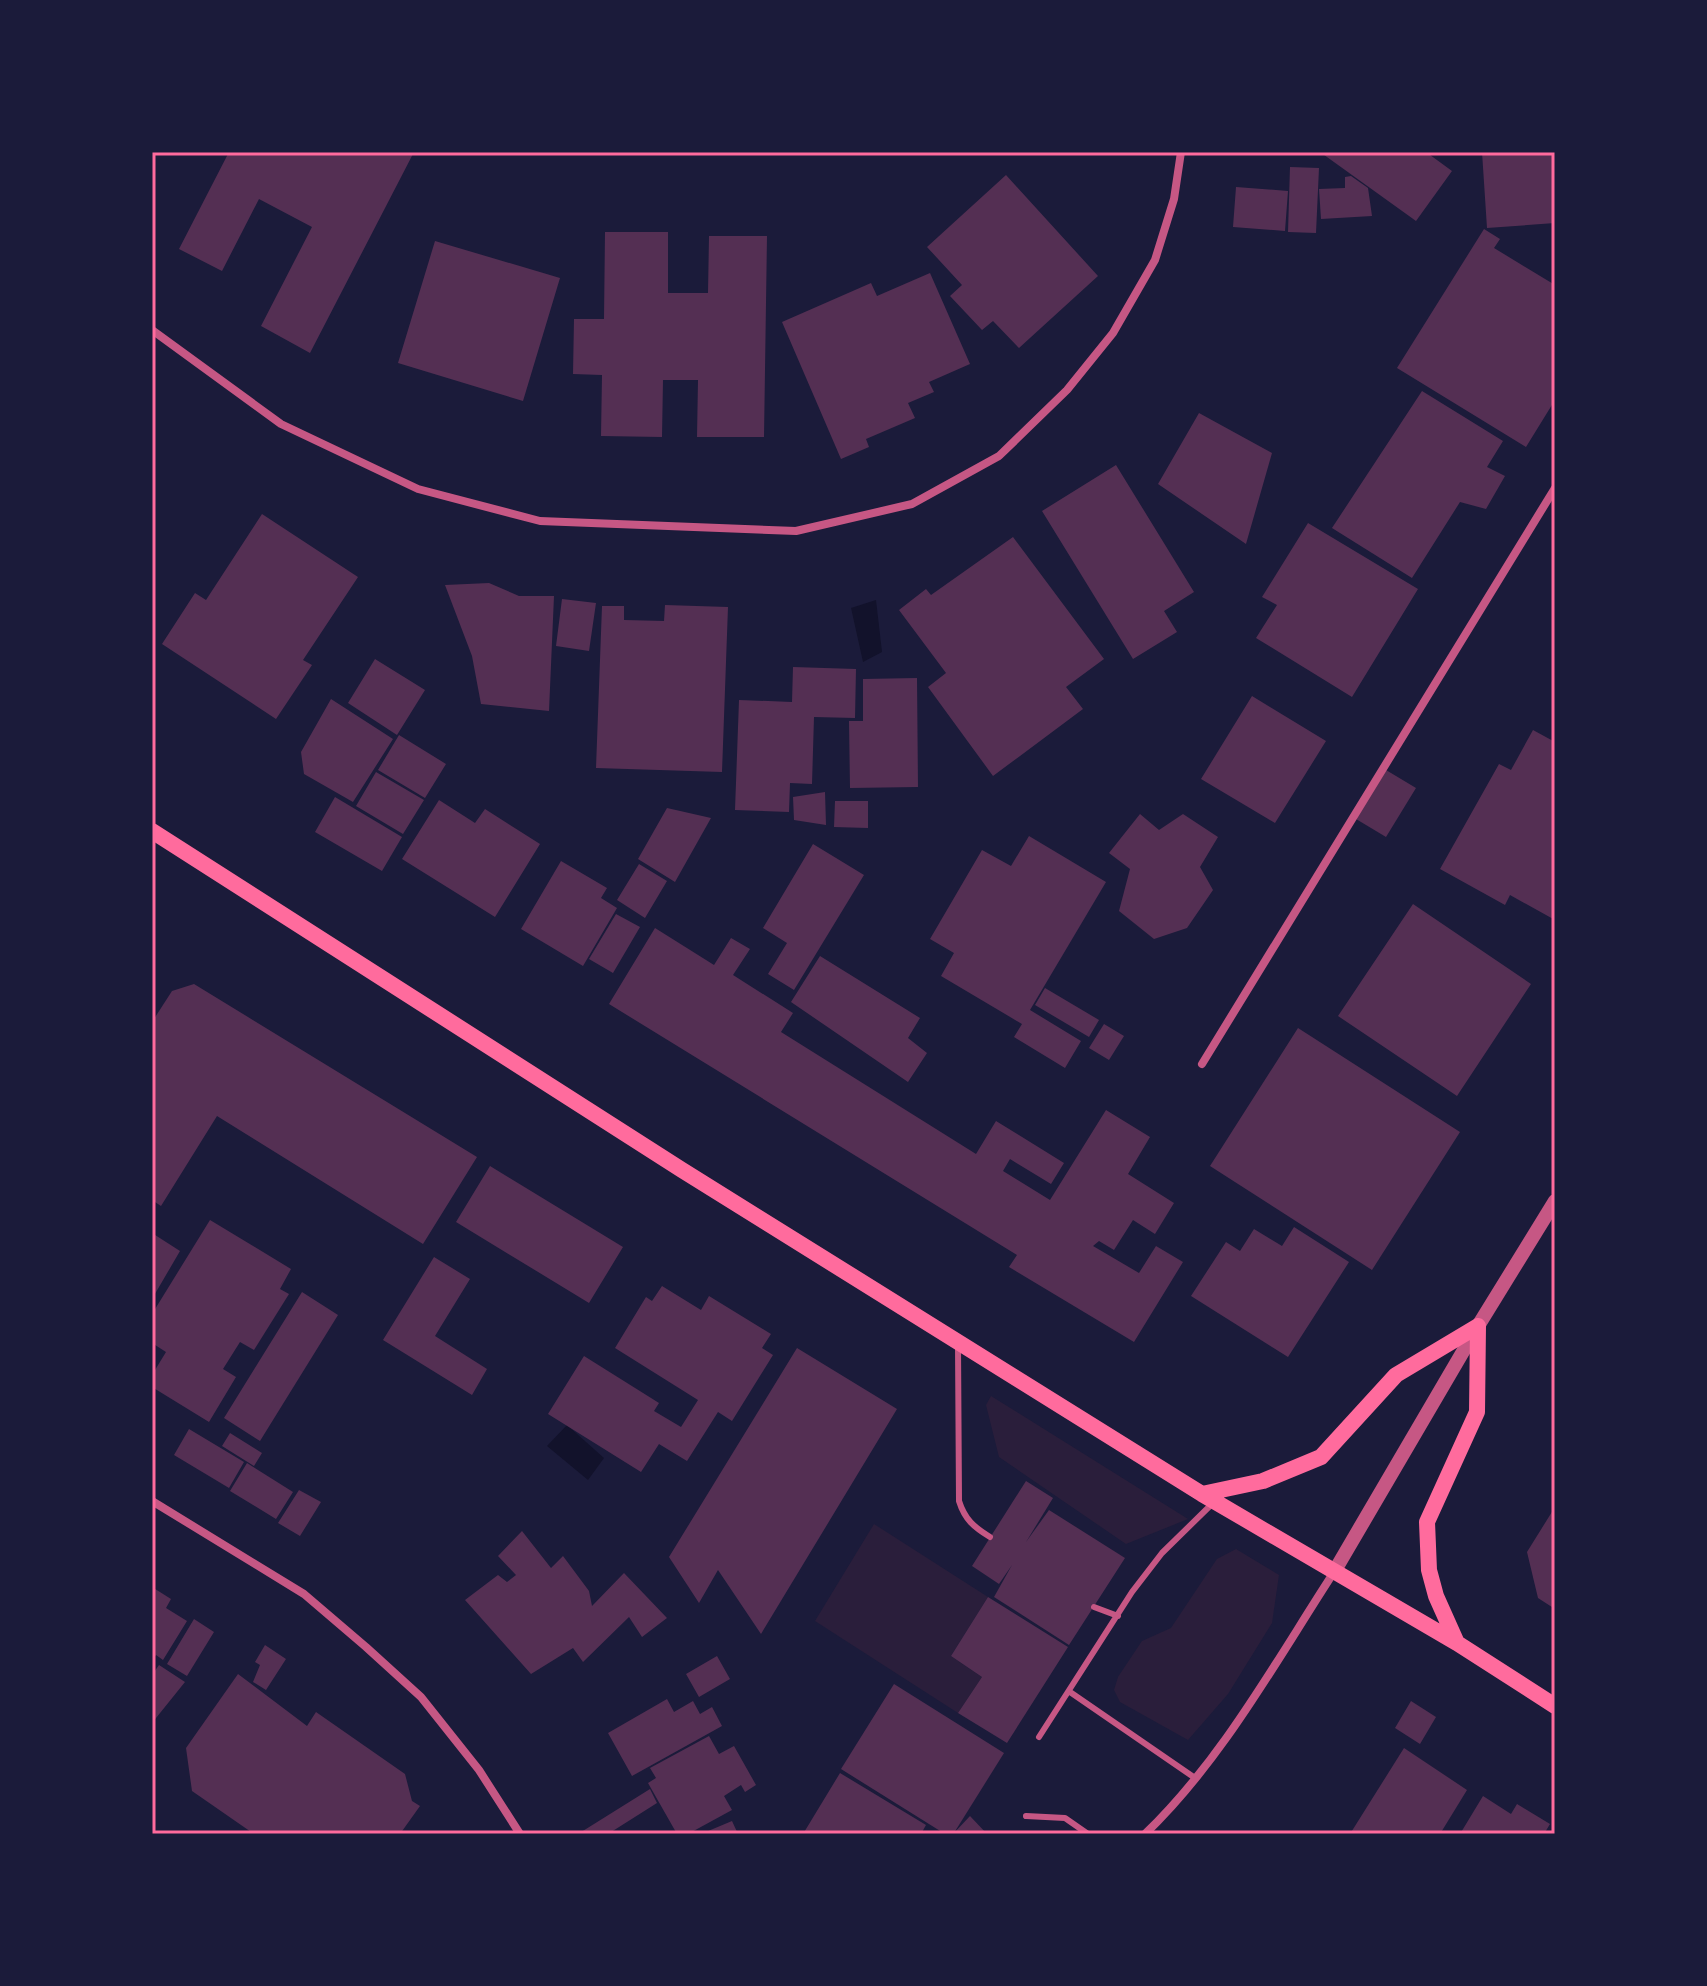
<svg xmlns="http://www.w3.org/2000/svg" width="1707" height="1986" viewBox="0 0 1707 1986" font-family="'PT Sans Narrow',sans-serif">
<rect width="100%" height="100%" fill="#1b1b3a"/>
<path fill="#2a1e3b" d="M991 1396 1188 1519 1126 1544 999 1457 986 1405Z
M874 1524 988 1597 951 1656 982 1677 958 1713 815 1621Z
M1236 1549 1279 1575 1272 1623 1228 1694 1188 1740 1120 1702 1114 1690 1118 1677 1142 1641 1171 1628 1217 1559Z"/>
<path fill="#12122b" d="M876 600 882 652 863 662 851 608Z
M567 1425 604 1458 588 1480 547 1446Z"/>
<path fill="#542f53" d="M229 152H414L310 353 261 326 312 227 259 199 222 271 179 249Z
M1320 152H1426L1452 171 1416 221Z
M1482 152H1555V223L1487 228Z
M1290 167 1319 168 1316 233 1288 232Z
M1006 175 1098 276 1019 348 993 321 982 330 950 296 962 285 927 247Z
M1351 176 1368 188 1372 216 1321 219 1319 189 1345 188V177Z
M1236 187 1288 191 1285 231 1233 227Z
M1484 229 1500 239 1494 248 1555 285V383L1553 386 1555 400 1526 447 1397 368Z
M605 232H668V293H708L709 236H767L764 437H697L698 380H663L662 437 601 436 602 375 573 374 574 319H604Z
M435 241 560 278 523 401 398 363Z
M930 273 970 364 929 382 934 392 908 403 915 418 866 439 869 447 841 459 782 322 871 283 877 296Z
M1422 391 1503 441 1487 467 1505 476 1486 509 1460 502 1412 578 1332 528Z
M1199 413 1272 453 1246 544 1158 484Z
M1116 465 1194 592 1164 611 1177 632 1133 659 1042 511Z
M262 514 358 577 303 660 312 665 276 719 162 644 195 593 206 600Z
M1308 523 1418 589 1352 697 1256 638 1277 605 1262 597Z
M1013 537 1104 659 1066 687 1083 709 993 776 928 687 946 673 899 610 926 589 931 595Z
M489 583 519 596H554L549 711 481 704 472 656 445 585Z
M562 599 596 603 589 651 556 646Z
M665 605 728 607 722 772 596 768 602 606H624V620L664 621Z
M375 659 425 690 397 735 348 703Z
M793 667 856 669 855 718 814 717 812 784 790 783 789 812 735 810 739 700 792 702Z
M917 678 918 787 850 788 849 721H863V679Z
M1252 696 1326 741 1275 823 1201 779Z
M331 699 393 739 353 802 304 774 301 752Z
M1533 730 1555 742V920L1510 895 1505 905 1440 869 1499 764 1511 770Z
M399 735 446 764 425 798 378 770Z
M1386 770 1416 788 1386 837 1356 819Z
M376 772 424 800 403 834 356 806Z
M825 792 826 825 794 820 793 797Z
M335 797 402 837 382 871 315 832Z
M439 800 475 823 485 809 540 844 495 917 402 859Z
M835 801H868V828L834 827Z
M667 808 711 818 675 882 638 859Z
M1140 814 1159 830 1183 814 1218 837 1200 867 1213 890 1187 928 1154 939 1119 911 1130 869 1109 853Z
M1029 836 1106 882 1030 1010 1081 1041 1065 1068 1014 1037 1022 1024 941 976 954 953 930 939 982 850 1011 866Z
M813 844 864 875 794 990 768 974 787 943 763 928Z
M561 861 607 888 601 898 617 908 583 966 521 929Z
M639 864 667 881 645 918 617 900Z
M1413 904 1531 984 1457 1096 1338 1016Z
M616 914 640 927 613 973 589 959Z
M655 928 714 965 731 938 750 949 733 975 793 1013 781 1032 976 1154 996 1121 1064 1163 1051 1184 1010 1159 1003 1171 1050 1200 1106 1110 1150 1137 1128 1174 1174 1203 1155 1234 1133 1220 1114 1250 1099 1241 1093 1246 1139 1273 1156 1246 1183 1262 1134 1342 1009 1267 1017 1255 609 1004Z
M820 956 920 1018 908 1038 927 1053 908 1082 791 1002Z
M194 984 477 1157 423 1244 217 1116 161 1206 152 1200V1022L172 991Z
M1045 988 1099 1020 1089 1037 1035 1005Z
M1104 1024 1124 1036 1109 1060 1089 1048Z
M1298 1028 1460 1132 1372 1270 1210 1166Z
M490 1166 623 1247 589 1303 456 1222Z
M210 1220 291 1269 280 1289 289 1294 254 1350 240 1342 223 1369 236 1377 209 1422 152 1387V1375L166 1352 152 1343V1314Z
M1294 1227 1349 1262 1288 1357 1191 1296 1226 1242 1240 1251 1254 1229 1282 1246Z
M152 1233 180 1251 152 1299Z
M434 1257 470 1279 435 1336 487 1369 472 1395 383 1340Z
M662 1286 701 1310 709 1296 771 1334 762 1348 773 1355 732 1421 718 1412 687 1461 659 1444 641 1472 548 1414 584 1356 659 1403 654 1411 681 1427 698 1400 615 1348 646 1297 652 1301Z
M302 1292 338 1315 260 1441 224 1418Z
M797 1348 897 1409 761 1634 718 1570 699 1603 669 1557Z
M189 1429 244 1462 229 1488 174 1455Z
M230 1433 262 1453 254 1466 222 1446Z
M247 1463 293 1492 276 1519 230 1491Z
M1026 1481 1053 1498 1026 1542 1049 1510 1125 1558 1069 1645 994 1597 1012 1565 999 1584 972 1566Z
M299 1490 321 1502 300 1536 278 1523Z
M1555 1507V1609L1538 1598 1527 1552Z
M522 1531 551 1568 563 1556 589 1591 592 1606 624 1573 667 1618 642 1637 629 1617 583 1662 573 1648 531 1674 465 1600 498 1575 507 1582 516 1575 498 1556Z
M152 1587 171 1599 166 1608 187 1621 163 1660 156 1655 152 1661Z
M988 1597 1068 1647 1007 1743 958 1713 982 1677 951 1656Z
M194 1619 214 1632 187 1676 167 1664Z
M265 1645 286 1659 266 1690 253 1682 260 1665 255 1662Z
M717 1656 730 1679 699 1697 686 1674Z
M159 1665 185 1682 152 1723V1675Z
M238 1674 307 1726 316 1712 405 1774 412 1801 420 1806 400 1834H254L192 1791 186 1748Z
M894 1684 1004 1753 954 1833 970 1816 987 1834H945L841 1769Z
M667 1699 674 1712 693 1701 700 1714 712 1707 722 1726 632 1776 608 1733Z
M1411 1701 1436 1717 1420 1744 1395 1728Z
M709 1736 719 1754 734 1746 756 1785 745 1792 741 1785 724 1796 732 1810 688 1834H677L648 1783 656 1778 650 1768Z
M1404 1748 1467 1790 1440 1834H1350Z
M840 1773 926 1825 921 1834H803Z
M650 1789 657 1803 608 1834H578Z
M1483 1796 1511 1814 1517 1804 1550 1824 1544 1834H1460Z
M732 1821 738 1834H701Z"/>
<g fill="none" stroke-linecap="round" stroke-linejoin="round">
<path stroke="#c65784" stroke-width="6" d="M958 1345 959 1501C965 1520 974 1527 990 1537
M1094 1607 1118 1616
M1070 1692 1195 1778
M1039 1737 1132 1592 1162 1553 1214 1502
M1026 1816 1065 1818 1088 1834"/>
<path stroke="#c65784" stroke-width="8" d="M152 330 281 424 418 489 540 521 796 531 912 504 999 456 1067 390 1113 333 1155 260 1174 199 1181 152
M1202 1064 1555 488
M152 1501 304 1594 366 1647 421 1697 479 1770 520 1834
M1145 1834C1222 1760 1276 1661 1334 1572"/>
<path stroke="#c65784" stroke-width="14" d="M1334 1572 1478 1326 1555 1201"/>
<path stroke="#ff6b9d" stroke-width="16" d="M152 831 682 1170 1202 1494 1457 1643 1555 1706
M1202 1494 1263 1481 1321 1457 1396 1375 1478 1326
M1457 1643 1436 1596 1429 1570 1427 1522 1477 1412 1478 1326"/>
</g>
<rect width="1707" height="1986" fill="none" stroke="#1b1b3a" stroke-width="308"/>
<rect x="154" y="154" width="1399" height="1678" fill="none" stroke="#ff6b9d" stroke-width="3"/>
</svg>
